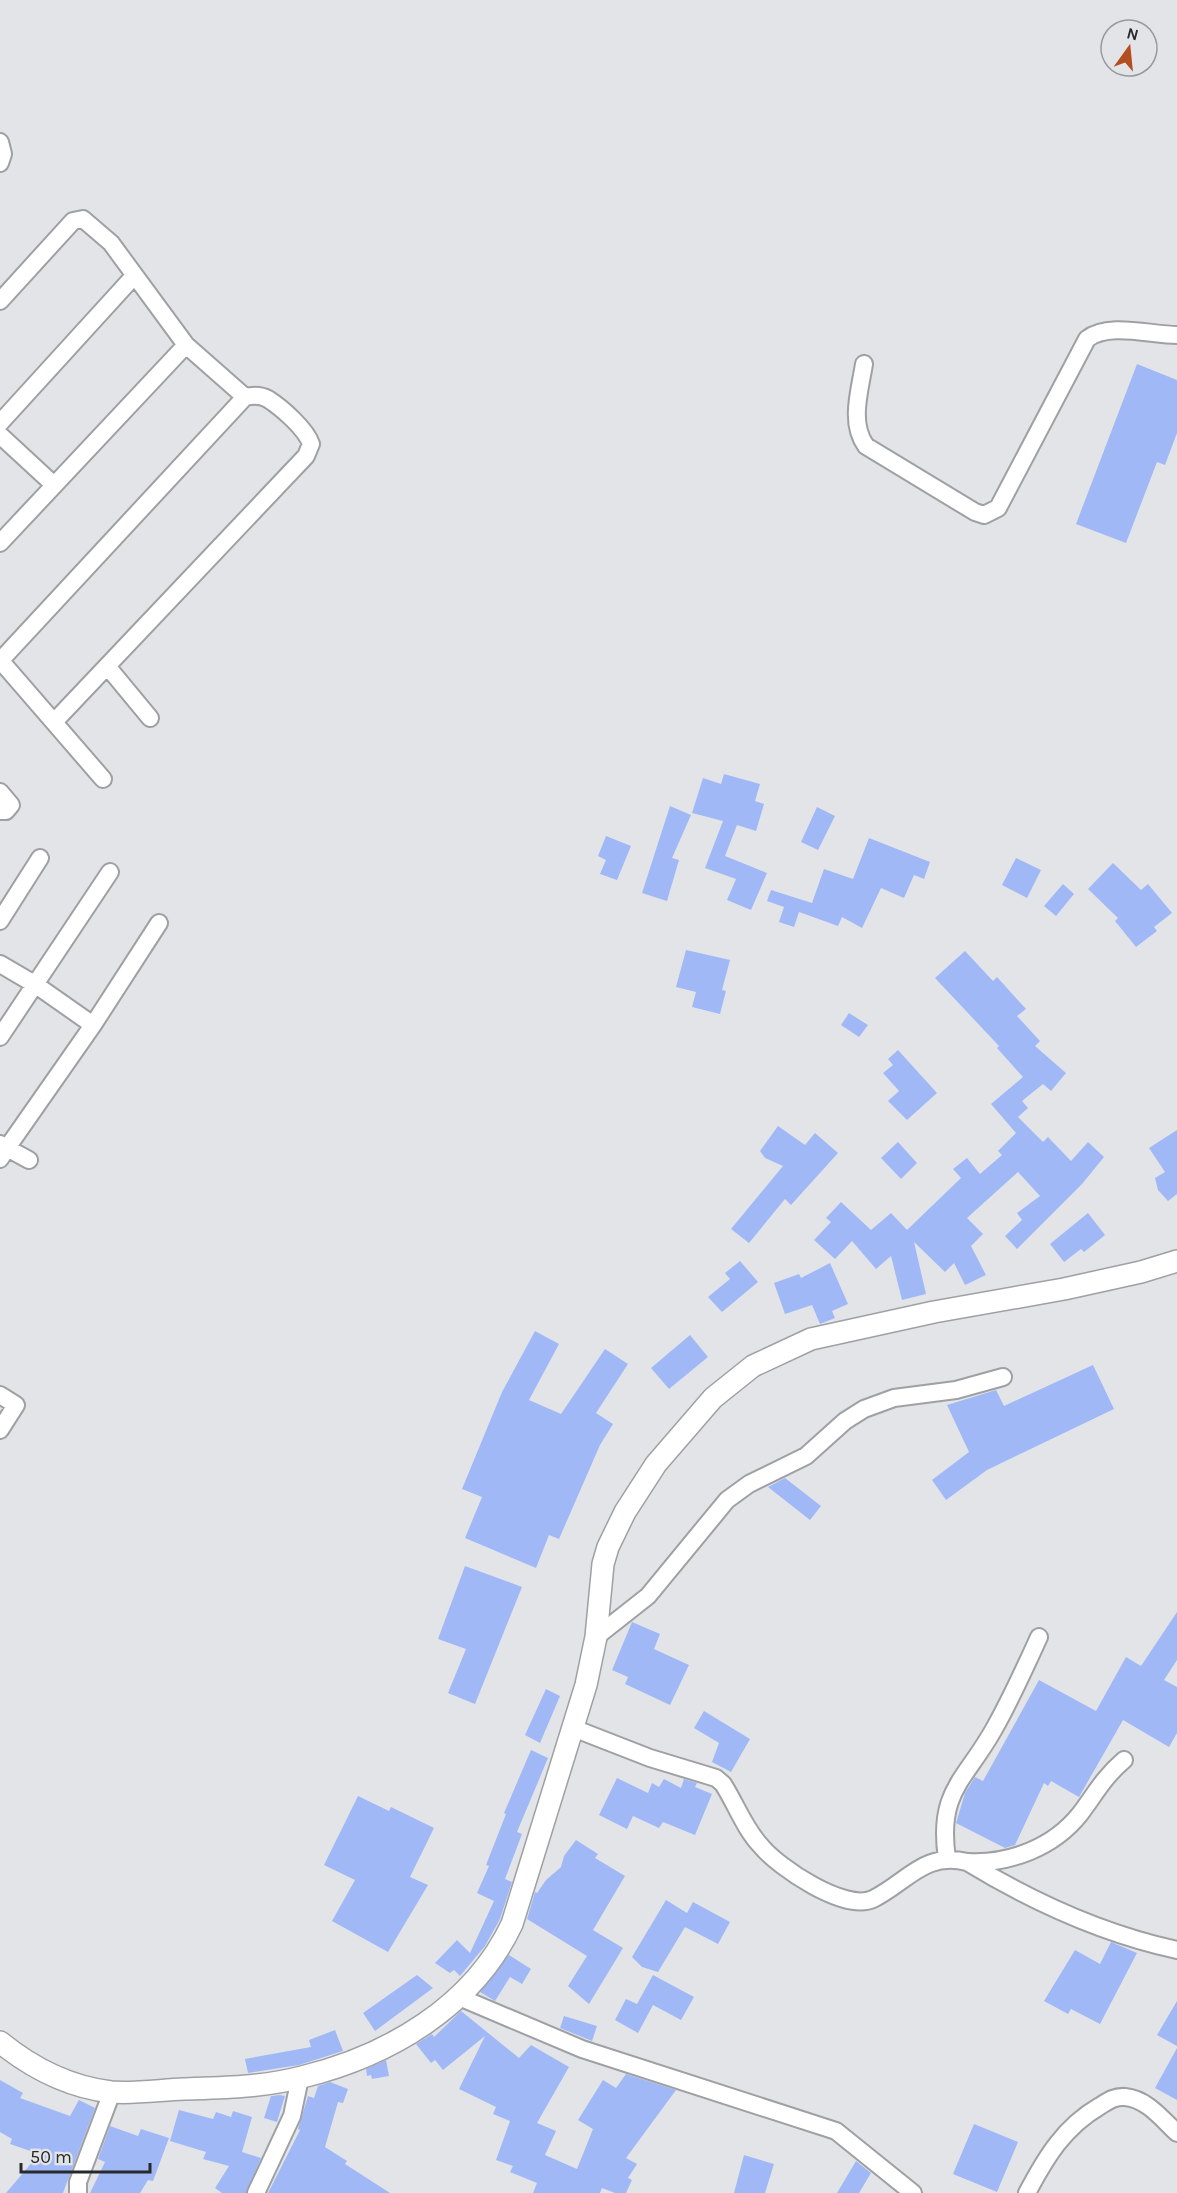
<svg xmlns="http://www.w3.org/2000/svg" width="1177" height="2193" viewBox="0 0 1177 2193" font-family="Karla,sans-serif">
<rect width="100%" height="100%" fill="#e2e4e8"/>
<path fill="#a0b9f6" d="M1137 364 1177 380V433L1165 465 1157 462 1126 543 1076 524Z
M724 774 760 784 755 801 764 804 756 831 737 825 725 856 767 873 751 910 727 900 736 879 705 868 723 821 692 813 703 778 721 784Z
M670 806 691 815 672 858 679 860 667 901 642 893Z
M817 807 835 816 818 850 801 842Z
M606 836 631 846 617 880 600 874 606 860 598 856Z
M869 838 930 862 924 879 914 875 904 898 881 888 862 928 842 917 838 926 799 912 794 927 779 922 784 907 767 901 771 890 812 903 824 869 853 879Z
M1016 858 1041 870 1027 898 1002 885Z
M1113 863 1141 890 1148 884 1172 913 1154 927 1157 931 1136 947 1115 921 1118 918 1088 889Z
M1063 884 1074 894 1056 916 1044 906Z
M686 950 730 960 722 990 726 991 720 1014 692 1007 696 992 676 987Z
M965 951 993 981 997 977 1026 1009 1017 1016 1040 1041 1035 1046 1066 1073 1051 1091 1043 1084 1022 1101 1028 1108 1018 1117 1043 1142 1048 1137 1071 1161 1088 1142 1104 1157 1082 1184 1017 1249 1005 1236 1022 1220 1017 1213 1040 1196 1018 1172 967 1218 983 1234 971 1246 986 1275 965 1285 954 1263 945 1272 914 1242 926 1294 902 1300 891 1256 876 1269 852 1241 835 1259 814 1240 831 1222 826 1218 841 1202 871 1230 891 1213 907 1230 961 1178 953 1169 967 1158 980 1174 1002 1155 998 1151 1016 1133 991 1104 1023 1077 997 1048 999 1046 935 978Z
M849 1013 868 1025 859 1037 841 1025Z
M898 1050 937 1093 907 1120 888 1101 899 1091 883 1073 893 1065 888 1059Z
M778 1126 805 1145 815 1133 838 1153 791 1205 785 1199 749 1243 731 1229 783 1166 765 1158 760 1151Z
M1177 1130V1194L1168 1201 1158 1190 1155 1178 1165 1172 1149 1148Z
M898 1142 917 1163 901 1179 881 1158Z
M1088 1213 1105 1235 1084 1252 1081 1249 1064 1262 1050 1244Z
M740 1261 758 1282 722 1312 708 1297 730 1279 725 1273Z
M830 1263 848 1304 832 1311 835 1318 820 1324 812 1305 785 1314 774 1283 799 1274 801 1278Z
M535 1331 559 1344 529 1400 561 1414 605 1349 628 1364 596 1413 613 1424 600 1445 559 1539 549 1535 536 1568 465 1538 482 1497 462 1489 502 1392Z
M690 1335 708 1357 669 1389 651 1368Z
M1093 1365 1114 1409 987 1470 946 1500 932 1480 969 1452 947 1405 996 1390 1004 1406Z
M785 1478 821 1506 810 1520 768 1487Z
M465 1566 522 1587 475 1704 448 1693 466 1649 438 1639Z
M1177 1612V1660L1164 1680 1177 1687V1733L1169 1747 1123 1720 1079 1797 1051 1781 1048 1786 1044 1783 1015 1845 1005 1848 956 1823 965 1793 975 1777 983 1781 1039 1680 1096 1711 1126 1657 1141 1666Z
M632 1622 660 1634 654 1649 689 1665 670 1705 625 1684 628 1677 612 1670Z
M546 1689 560 1696 540 1743 525 1735Z
M704 1711 750 1739 731 1772 712 1762 719 1743 694 1728Z
M531 1750 548 1758 517 1832 522 1834 505 1879 512 1882 500 1919 485 1946 460 1976 454 1970 450 1973 435 1963 457 1940 470 1953 494 1901 477 1893 489 1866 486 1865 506 1814 504 1813Z
M617 1778 648 1793 652 1783 659 1787 664 1779 681 1788 684 1779 697 1783 695 1787 712 1794 695 1835 663 1822 659 1828 633 1816 627 1829 599 1815Z
M358 1796 389 1811 391 1807 434 1828 410 1877 428 1885 388 1952 332 1921 355 1880 324 1865Z
M576 1840 598 1854 595 1858 625 1876 593 1930 623 1948 589 2004 568 1986 587 1956 527 1919 535 1892 537 1893 546 1880 561 1867 564 1856Z
M666 1900 687 1913 693 1902 730 1922 718 1944 685 1927 658 1972 642 1967 632 1957Z
M1111 1942 1137 1953 1100 2024 1071 2009 1068 2014 1044 2001 1075 1950 1100 1964Z
M509 1955 531 1969 522 1984 510 1977 495 2001 480 1992Z
M417 1975 433 1988 375 2031 363 2013Z
M653 1975 694 1997 681 2020 653 2005 638 2033 615 2020 626 1999 637 2004Z
M1177 2001V2046L1157 2035Z
M461 2011 519 2058 531 2045 569 2067 537 2123 556 2131 545 2155 577 2169 593 2129 578 2120 603 2080 616 2088 626 2074 676 2090 626 2158 637 2164 628 2178 632 2180 626 2193H615L602 2188 600 2193H533L537 2183 510 2172 513 2166 496 2160 510 2121 493 2114 496 2107 459 2089 485 2036 443 2070 435 2060 431 2063 416 2044 432 2034 434 2037Z
M564 2016 597 2026 592 2041 560 2028Z
M335 2030 343 2051 299 2065 248 2073 245 2059 311 2047 309 2040Z
M1177 2048V2100L1155 2088Z
M386 2060 389 2076 372 2079 371 2075 367 2076 366 2069Z
M0 2080 23 2093 20 2098 70 2116 79 2100 95 2108 63 2193H6L39 2154 10 2144 12 2139 0 2132Z
M330 2082 348 2089 343 2103 338 2102 325 2147 347 2161 345 2164 390 2193H268L300 2130 298 2129 308 2096 314 2098 318 2086Z
M280 2095 285 2096 277 2122 264 2118 271 2096Z
M179 2110 213 2119 216 2112 231 2117 233 2111 252 2117 242 2152 261 2158 246 2193H222L215 2188 229 2166 203 2159 206 2152 170 2141Z
M974 2124 1018 2142 997 2192 953 2174Z
M110 2126 138 2136 141 2129 169 2138 153 2181 148 2180 140 2193H90L105 2162 98 2159Z
M744 2155 774 2164 765 2193H734Z
M856 2161 871 2173 859 2193H837Z"/>
<g fill="none" stroke-linecap="round" stroke-linejoin="round">
<g stroke="#9ea0a4" stroke-width="20">
<path id="minor" d="M0 142 3 154 0 163
M0 301 73 221 83 219 111 243 186 345 245 397C253 395 261 395 268 399 282 408 306 429 311 444L306 456 54 722
M864 364C860 390 849 423 866 446L975 512 984 515 998 508 1087 339C1108 322 1151 335 1177 335
M0 423 134 276
M0 435 54 485
M0 543 186 345
M0 660 103 779
M0 661 245 397
M107 666 150 718
M0 792 11 805 6 811H0
M0 921 40 858
M0 964 36 985 93 1025
M0 1037 110 872
M0 1144 7 1148 93 1025 159 923
M0 1159 7 1148 29 1160
M0 1395 16 1405 0 1430
M596 1637 648 1596 727 1500 749 1484 806 1456 845 1421 864 1409 894 1398 956 1390 1003 1377
M573 1728 650 1758 716 1778 723 1784C736 1804 744 1828 761 1846 779 1868 845 1912 873 1899 907 1882 925 1851 967 1862 1031 1901 1103 1934 1177 1950
M947 1859C937 1791 965 1781 994 1729 1011 1699 1025 1668 1039 1637
M968 1862C1009 1864 1053 1848 1080 1814 1096 1793 1103 1778 1124 1760
M459 1997 582 2049 836 2131 913 2193
M78 2193V2182L112 2092
M256 2193 292 2116 300 2078
M1027 2193C1046 2157 1064 2127 1100 2106 1108 2101 1115 2096 1125 2097 1147 2099 1162 2119 1177 2133"/>
</g>
<g stroke="#9ea0a4" stroke-width="24">
<path id="tertiary" d="M0 2042C32 2068 69 2087 111 2092 134 2094 160 2090 184 2089 222 2088 264 2087 302 2077 388 2056 473 2007 512 1924L586 1685 596 1637 603 1564 608 1547 625 1512 656 1464 713 1398 753 1366 811 1339 934 1312 1064 1289 1141 1272 1177 1261"/>
</g>
<use href="#minor" stroke="#fff" stroke-width="16"/>
<use href="#tertiary" stroke="#fff" stroke-width="21"/>
</g>
<g transform="translate(1129 48) rotate(15)"><circle r="28" fill="#e2e4e8" stroke="#98999c" stroke-width="1.5"/>
<path d="M0-4.5L10 22L0 15L-10 22Z" fill="#b34e1f"/>
<text y="-9" font-size="16" font-weight="bold" text-anchor="middle" fill="#28292a">N</text>
</g>
<path d="M21 2163v9h129v-9" fill="none" stroke="#28292a" stroke-width="3"/>
<text x="30" y="2163" font-size="18" fill="#28292a" stroke="#e2e4e8" stroke-width="4.5" paint-order="stroke">50 m</text>
</svg>
